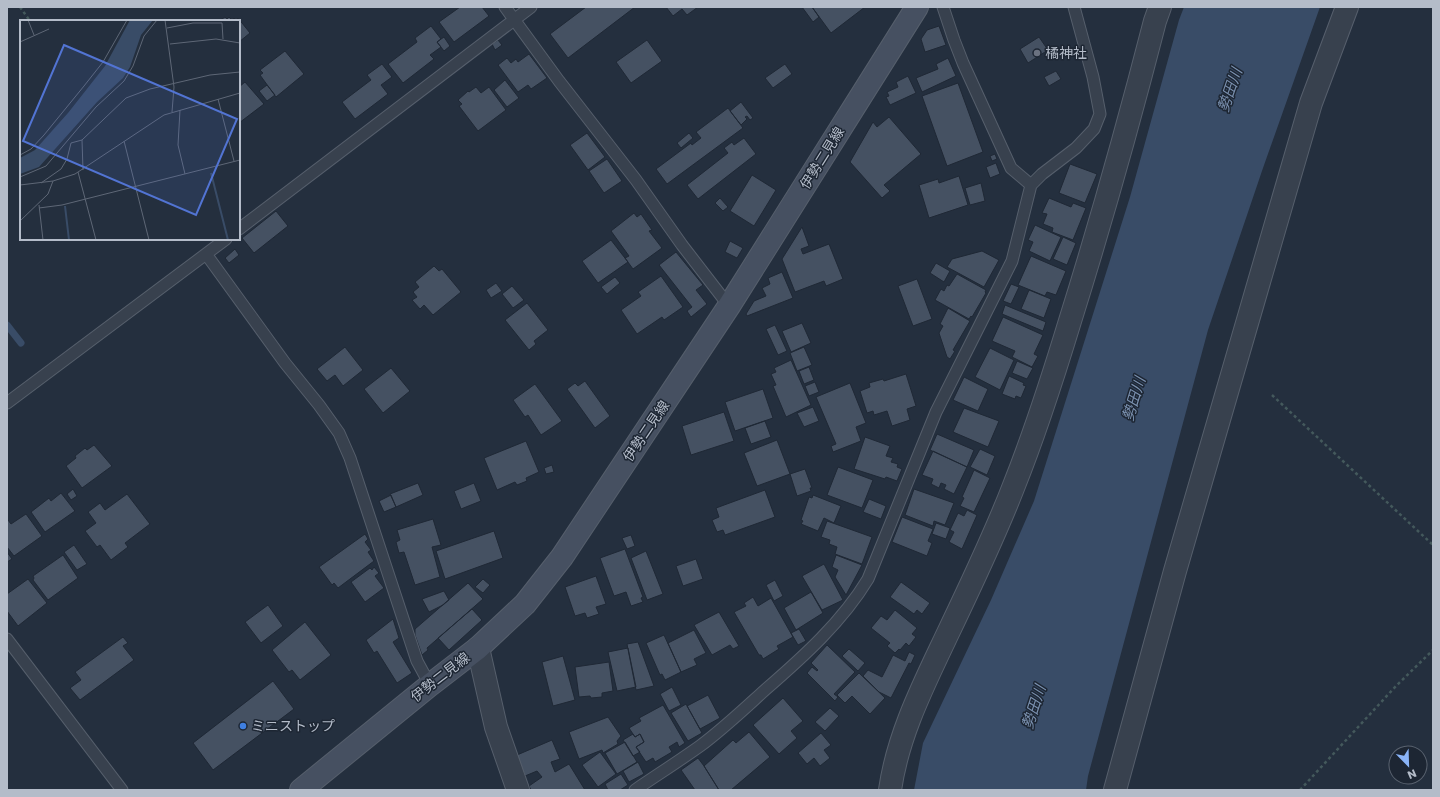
<svg xmlns="http://www.w3.org/2000/svg" width="1440" height="797" viewBox="0 0 1440 797" font-family="Poppins,'Noto Sans JP',sans-serif">
<rect width="100%" height="100%" fill="#242f3e"/>
<path fill="#394c67" d="M1184 7H1320L1263 168 1208 330 1088 776 1086 790H914L923 743 991 600 1034 501 1130 197 1179 20Z"/>
<g fill="none" stroke-linecap="round" stroke-linejoin="round">
<path stroke="#394c67" stroke-width="7" d="M7 325 21 343"/>
</g>
<path fill="#455162" stroke="#1f2835" d="M460 7H482L489 16 454 42 439 22Z
M586 7H635L568 58 550 34Z
M666 7H698L687 15 682 9 673 16Z
M802 7H812L819 17 813 22Z
M812 7H865L831 33Z
M225 17 227 19 229 17 232 20 234 18 236 20 238 18 250 33 239 42V21H219Z
M431 26 441 39 437 42 441 47 430 55 434 59 403 83 388 64 417 42 415 38Z
M939 26 946 45 925 52 921 39 927 30Z
M444 37 450 46 444 51 437 42Z
M1039 37 1048 50 1028 63 1020 49Z
M498 40 502 45 495 50 492 44Z
M647 40 662 61 631 83 616 62Z
M285 51 304 74 276 97 260 75 263 73 260 70Z
M529 54 547 78 531 89 528 85 518 92 498 65 507 58 511 63 516 59 518 62Z
M948 58 956 76 922 92 916 78 938 69 936 64Z
M382 64 392 77 381 85 388 94 355 119 342 102 371 80 367 75Z
M785 64 792 74 773 88 765 78Z
M1056 71 1061 79 1049 86 1044 77Z
M908 76 916 93 890 105 886 97 889 96 887 92 898 87 896 82Z
M505 80 519 98 507 107 494 90Z
M245 82 264 104 239 123V87Z
M958 83 983 152 947 166 922 96Z
M267 85 275 95 267 101 259 91Z
M476 87 481 93 489 87 506 110 478 131 459 106 462 104 458 100 468 91 469 92Z
M741 102 753 118 750 120 747 116 745 117 747 119 741 125 730 111Z
M728 108 743 128 667 184 656 169 691 143 692 145 701 138 696 132Z
M889 117 921 154 884 185 890 191 882 198 850 162 873 122 877 127Z
M587 133 605 157 588 170 570 145Z
M689 133 693 138 681 148 677 143Z
M744 138 756 154 698 199 687 185 728 153 724 148 732 142 734 145Z
M995 154 997 159 992 161 990 156Z
M607 159 622 181 604 193 589 171Z
M996 163 1000 174 990 178 986 167Z
M1070 164 1097 174 1085 203 1059 193Z
M752 175 776 190 754 226 730 211Z
M959 176 968 205 929 218 919 185 938 179 939 183Z
M981 183 985 201 970 205 965 188Z
M720 198 728 207 723 211 715 203Z
M1049 198 1071 207 1073 203 1086 208 1073 240 1052 232 1053 228 1043 224 1047 214 1042 213Z
M276 211 288 226 254 253 242 238Z
M634 213 637 217 641 214 652 230 649 231 662 248 633 269 625 258 629 256 611 231Z
M1035 225 1061 237 1050 261 1029 251 1033 242 1028 240Z
M802 227 809 246 801 249 803 254 829 244 843 279 826 286 824 281 795 292 782 259Z
M1063 237 1076 243 1067 265 1053 259Z
M611 240 628 262 598 283 582 261Z
M730 241 743 248 737 258 725 252Z
M235 249 239 255 229 263 225 258Z
M982 251 999 260 984 287 947 267 952 259Z
M676 252 703 285 696 290 707 304 691 317 687 311 692 307 659 265Z
M1031 256 1066 271 1056 295 1047 292 1045 296 1018 285Z
M936 263 950 271 944 282 930 273Z
M434 266 439 271 442 269 461 292 433 315 424 305 420 309 412 300 417 297 413 292 419 287 415 282Z
M782 272 793 298 747 316 746 314 754 301 766 296 762 288 770 284 768 278Z
M957 274 986 290 985 292 986 293 972 317 971 316 969 319 935 300 941 289 944 291 947 285 949 286Z
M661 276 683 307 664 320 662 317 637 334 621 310 641 296 638 292Z
M615 277 620 283 607 294 601 287Z
M917 279 932 319 913 326 898 286Z
M496 283 502 291 491 298 486 290Z
M1011 284 1019 287 1011 304 1003 301Z
M512 286 524 300 513 308 502 294Z
M1029 290 1051 299 1044 318 1021 309Z
M527 303 548 330 534 341 536 344 529 350 505 320Z
M1005 305 1046 322 1043 331 1002 314Z
M948 308 970 321 953 350 955 351 950 359 947 357 939 333 943 326 940 324Z
M1003 317 1043 335 1034 354 1038 356 1032 367 1012 357 1015 351 992 341Z
M802 323 811 343 791 352 782 331Z
M775 325 787 351 778 355 766 329Z
M345 347 363 370 343 386 335 375 327 381 317 369Z
M804 347 812 365 797 371 790 353Z
M990 348 1014 360 1000 390 975 377Z
M791 360 811 405 786 417 773 386 776 385 771 374 776 372 774 368Z
M1017 361 1033 368 1027 379 1012 373Z
M809 367 814 380 804 384 799 371Z
M391 368 410 391 383 413 364 389Z
M906 374 916 406 907 409 910 420 892 426 887 411 874 415 873 411 867 413 860 391 870 387 869 383 883 379 884 381Z
M1009 376 1024 383 1023 385 1026 386 1021 398 1016 396 1015 399 1002 394Z
M964 377 988 389 978 411 953 400Z
M585 381 610 416 595 428 567 389 575 383 578 386Z
M815 382 819 392 809 396 805 386Z
M850 383 866 423 856 427 861 441 833 452 831 446 836 444 816 397Z
M535 384 562 421 541 435 528 415 525 417 513 400Z
M763 389 773 418 735 431 725 402Z
M813 407 819 421 804 427 797 413Z
M964 408 999 421 988 447 953 432Z
M724 412 734 441 691 455 682 426Z
M765 421 771 437 751 444 745 428Z
M937 434 974 450 967 467 930 450Z
M865 437 890 446 886 456 893 458 891 462 898 464 897 467 902 469 897 481 886 477 885 479 854 469Z
M777 440 790 474 757 486 744 453Z
M526 441 539 472 526 478 527 481 517 485 515 482 497 490 484 458Z
M94 445 112 466 82 488 66 466 76 458 75 456 85 448 87 450Z
M980 449 995 456 987 475 970 467Z
M933 451 967 467 954 494 944 489 946 485 941 483 939 488 931 484 933 479 922 475Z
M552 465 554 472 546 474 544 468Z
M838 467 873 480 862 508 827 495Z
M805 469 812 488H810L811 491 797 496 790 474Z
M974 470 990 478 974 512 960 506 964 498 962 497Z
M418 483 423 495 396 507 390 494Z
M474 483 481 501 461 509 454 491Z
M73 489 77 496 71 500 67 494Z
M914 489 954 503 945 525 934 521 933 526 905 515Z
M765 490 775 517 725 535 723 530 717 532 712 520 719 517 716 508Z
M61 493 75 511 45 532 31 512 49 498 51 501Z
M127 494 150 524 125 543 128 547 111 560 100 545 97 547 85 531 96 523 88 512 100 503 105 510Z
M391 495 396 507 384 512 379 501Z
M813 495 841 506 834 523 824 518 818 531 801 524 803 521 801 520 809 497 812 498Z
M869 499 886 506 881 519 863 512Z
M967 510 977 515 962 549 949 542 954 532 950 530 958 513 964 516Z
M26 514 42 536 14 556 7 547V521L8 520 11 524Z
M902 517 933 529 928 541 932 543 927 556 892 542Z
M433 519 441 545 432 547 440 577 415 585 404 552 399 553 396 542 400 540 397 530Z
M827 521 872 537 862 564 835 554 837 547 829 544 830 540 821 537Z
M936 523 950 528 946 539 932 534Z
M494 531 503 558 445 579 436 551Z
M365 534 368 539 365 542 371 550 368 552 374 561 338 588 334 583 332 585 319 567Z
M631 535 635 546 627 549 622 538Z
M74 545 87 564 77 570 64 552Z
M625 549 643 597 641 598 643 602 631 606 626 592 614 596 600 558Z
M646 551 663 594 647 600 631 558Z
M7 552 12 559 7 562Z
M63 555 78 578 48 600 33 580 34 578 33 576Z
M836 555 862 565 846 595 835 577 838 570 832 567Z
M696 559 703 579 683 586 676 566Z
M824 564 843 600 822 610 802 576Z
M374 567 379 573 375 576 384 588 365 602 351 582 370 568 372 570Z
M596 576 606 604 596 607 599 614 587 618 585 613 575 616 565 587Z
M28 579 47 603 18 626 7 611V594Z
M483 579 490 585 483 593 475 587Z
M775 580 783 596 774 601 766 585Z
M901 582 930 603 922 614 917 610 914 614 890 597Z
M468 583 483 599 427 648 428 650 422 655 415 635V629Z
M444 591 449 600 443 605 429 612 422 599Z
M811 592 823 613 796 630 784 608Z
M753 597 758 606 771 598 793 637 777 646 779 649 763 659 761 655H759L734 612 746 606 744 603Z
M268 605 283 626 261 643 245 622Z
M472 609 482 620 449 650 438 638Z
M895 610 917 628 912 634 916 637 909 646 906 643 900 650 899 649 895 653 887 646 890 643 871 628 881 616 887 620Z
M719 612 739 646 733 649 730 645 712 655 694 625Z
M393 619 399 638 393 642 412 673 397 683 377 651 374 653 366 640Z
M305 622 331 655 300 680 292 670 289 672 272 650Z
M799 629 806 641 798 645 791 633Z
M694 630 706 653 694 659 697 665 681 672 668 643Z
M664 635 681 672 665 680 662 674 660 675 646 643Z
M123 637 128 643 123 646 134 660 80 700 70 688 81 680 75 672Z
M638 642 654 686 636 690 627 644Z
M827 645 855 672 834 694 838 697 835 701 807 673 812 667 817 671 818 670 811 663Z
M628 648 636 687 617 691 608 652Z
M849 649 865 663 858 671 842 656Z
M909 652 915 655 911 664 909 663 891 698 879 692 863 676 868 670 882 677 893 655 905 661Z
M563 656 575 700 553 706 542 662Z
M609 662 613 691 602 693V697L591 698 590 696 579 697 575 667Z
M859 673 885 698 870 714 852 696 845 703 837 695Z
M273 681 294 709 213 770 193 743Z
M672 687 681 705 669 711 660 694Z
M708 695 720 718 700 729 687 706Z
M783 698 803 721 791 731 797 738 779 754 753 725Z
M686 704 702 733 688 741 671 713Z
M663 705 685 743 679 747 677 742 669 747 672 752 655 762 653 758 646 762 636 747 644 742 640 734 635 737 629 728 641 721 639 718Z
M830 708 839 716 825 731 815 722Z
M608 717 621 736 617 741 618 744 603 753 602 750 579 759 569 732Z
M749 732 770 757 731 790H719L704 766 733 740 736 743Z
M821 733 831 745 824 750 830 758 820 766 814 758 807 764 798 753Z
M633 734 635 737 640 734 644 742 636 747 640 752 633 756 623 740Z
M552 740 560 759 551 762 555 772 569 764 585 790H531L529 786 542 777 537 771 525 776 517 755Z
M625 742 637 762 617 774 605 753Z
M600 752 616 774 598 787 582 765Z
M698 758 704 766 719 790H695L681 770Z
M638 762 644 774 629 782 623 771Z
M621 774 628 785 620 790H608L605 784Z"/>
<g fill="none" stroke-linecap="round" stroke-linejoin="round">
<g stroke="#565f6c" stroke-width="13">
<path id="lane" d="M505 7 559 81 636 180 682 245 729 306
M943 7 954 40 963 63 1011 168 1031 185
M239 229 531 7
M206 254 285 363 319 405 339 433 350 458 417 661 430 685
M7 403 226 239
M7 639 122 790
M635 790C657 775 679 761 700 746 723 729 744 709 765 690 803 657 842 622 868 579L936 412 1012 261 1031 185 1042 174 1076 148 1094 129 1100 114 1093 77 1074 7"/>
</g>
<g stroke="#565f6c" stroke-width="24">
<path id="street" d="M478 648 496 727 518 790
M890 790C898 734 924 684 948 633 971 585 994 537 1013 488 1035 433 1053 377 1070 321 1101 222 1129 122 1155 21L1160 7
M1115 790 1175 571 1311 103 1347 7"/>
</g>
<g stroke="#565f6c" stroke-width="24">
<path id="secondary" d="M301 790 430 685 478 648 525 604 562 557 729 306 917 7"/>
</g>
<path stroke="#44595c" stroke-width="2.5" stroke-dasharray="3 3" stroke-linecap="butt" d="M20 7 30 21
M1272 395 1433 545
M1300 790 1396 686 1433 650"/>
<use href="#lane" stroke="#38414e" stroke-width="11"/>
<use href="#street" stroke="#38414e" stroke-width="22"/>
<use href="#secondary" stroke="#465061" stroke-width="22"/>
</g>
<circle fill="#6b7280" stroke="#1d2633" stroke-width="1.5" cx="1037" cy="53" r="4"/>
<circle fill="#3f7fe0" stroke="#1d2633" stroke-width="1.5" cx="243" cy="726" r="4"/>
<g text-anchor="middle" stroke-width="3" stroke-linejoin="round" paint-order="stroke">
<g font-size="14" fill="#b4bcc9" stroke="#1d2633" text-anchor="start">
<text x="1045" y="58">橘神社</text>
<text x="251" y="731">ミニストップ</text>
</g>
<g font-size="14" fill="#b4bcc9" stroke="#1d2633">
<text transform="translate(822 158) rotate(-58)" y="5">伊勢二見線</text>
<text transform="translate(646 431) rotate(-56)" y="5">伊勢二見線</text>
<text transform="translate(440 677) rotate(-38)" y="5">伊勢二見線</text>
</g>
<g font-size="15" font-style="italic" fill="#7c92b1" stroke="#1d2633">
<text transform="translate(1230 90) rotate(-71)" y="5">勢田川</text>
<text transform="translate(1134 399) rotate(-73)" y="5">勢田川</text>
<text transform="translate(1034 707) rotate(-72)" y="5">勢田川</text>
</g>
</g>
<g transform="translate(20 20)">
<rect width="220" height="220" fill="#242f3e"/>
<path d="M110 0H133L121 15 110 47 103 58 77 82 19 147 0 154V138L15 130 48 93 85 46Z" fill="#394c67"/>
<path fill="none" stroke="#394c67" stroke-width="2" d="M191 153 208 220M45 186 49 220"/>
<path fill="none" stroke="#5e6776" stroke-width="1" d="M8 0 14 15M145 0 154 67 152 92M147 8 173 3H202L203 19M0 22 29 9M150 24 196 19 220 23M198 79 214 141M160 90 158 125 165 154M62 120 63 150M104 121 129 220M0 135 11 129 24 115 64 66 83 42 107 0M58 152 76 220M0 157 26 146 76 87 104 61 113 46 124 16 137 0M21 163 41 149 47 139 51 123 62 120 106 78 130 69 190 55 220 52M0 165 33 161 55 154 144 95 220 73M19 185 23 220M19 188 42 185 220 140M0 201 28 174 33 161"/>
<path fill="#5274d3" fill-opacity="0.15" stroke="#5274d3" stroke-width="2" d="M44 25 217 99 176 195 3 121Z"/>
<rect width="220" height="220" fill="none" stroke="#b4bcc9" stroke-width="2"/>
</g>
<rect width="1440" height="797" fill="none" stroke="#b4bcc9" stroke-width="16"/>
<g transform="translate(1408 765) rotate(157)"><circle r="19" fill="#1d2633" stroke="#59626f"/>
<path d="M0-3L7 15L0 10L-7 15Z" fill="#8ab4f8"/>
<text y="-6" font-size="11" font-weight="bold" text-anchor="middle" fill="#b4bcc9">N</text>
</g>
</svg>
